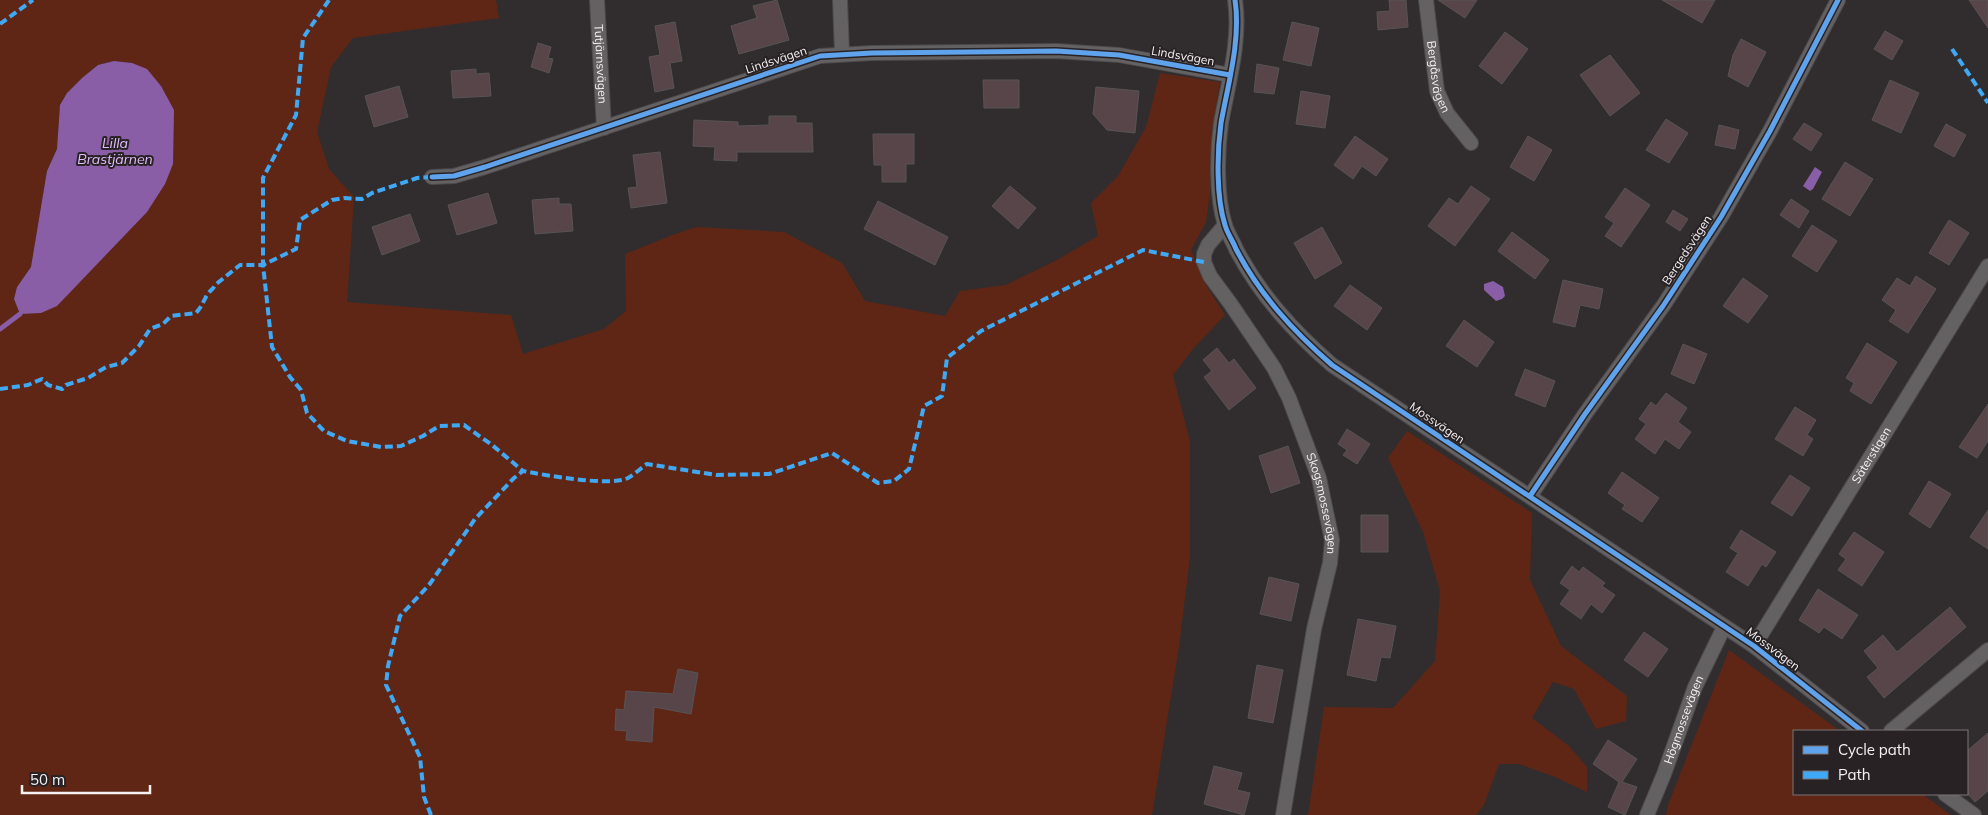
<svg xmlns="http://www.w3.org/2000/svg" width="1988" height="815" viewBox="0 0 1988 815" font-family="Mulish,sans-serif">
<rect width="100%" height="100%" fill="#312d2f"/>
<path fill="#5f2615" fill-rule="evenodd" d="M0 0H496L499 18 353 38 331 67 317 132 329 169 354 197 347 302 511 315 523 354 604 329 626 311 625 254 675 234 697 227 784 232 842 263 865 301 945 316 960 291 1006 285 1057 260 1098 236 1091 203 1118 176 1146 127 1160 73 1220 82 1212 130 1210 194 1206 222 1191 250 1207 287 1225 315 1193 349 1173 375 1190 442V557L1179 646 1152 815H0ZM114 61 132 63 173 139V164L147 212 74 288 14 299 17 287 31 267 47 171 57 149 60 105 67 93 82 78 98 65Z
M1407 431 1532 513 1530 580 1561 646 1627 696 1626 721 1596 729 1574 689 1553 682 1532 718 1569 746 1587 767V792L1555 777 1519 764H1499L1484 805 1476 815H1308L1324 707 1393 708 1435 661 1440 591 1423 532 1388 458Z
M1729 650 1840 731H1794V794H1922L1951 815H1666L1668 805Z"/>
<path fill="#895ea6" d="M114 61 132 63 147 69 161 86 174 110 173 164 165 184 147 212 57 306 41 313 20 314 14 299 17 287 31 267 47 171 57 149 60 105 67 93 82 78 98 65Z
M1815 167 1822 172 1813 189 1810 191 1803 186Z
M1493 281 1503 287 1505 296 1502 299 1496 301 1484 290V284Z"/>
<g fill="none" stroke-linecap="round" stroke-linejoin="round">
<path stroke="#895ea6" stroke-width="5" d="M0 329 20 314"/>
</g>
<path fill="#584549" stroke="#575455" d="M777 0 789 40 739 54 731 26 757 18 753 6Z
M1389 0H1406L1408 27 1378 30 1377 12 1390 11Z
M1438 0H1477L1465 18Z
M1662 0H1715L1702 23Z
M1969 0H1988V28Z
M675 22 682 61 670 63 674 88 655 92 649 57 660 55 655 26Z
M1292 22 1319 28 1311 66 1283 60Z
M1885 31 1903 41 1892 60 1874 49Z
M1505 32 1528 49 1502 84 1479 66Z
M1741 39 1766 52 1748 87 1728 76 1733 55Z
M538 43 551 47 548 58 553 59 549 73 531 67Z
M1610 55 1640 93 1610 116 1580 75Z
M1257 64 1279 68 1274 94 1254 92Z
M476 69V74L489 73 491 96 453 98 451 71Z
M983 80H1019V108H984Z
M1890 80 1919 93 1901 133 1872 120Z
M399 86 408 117 374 127 365 96Z
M1096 87 1139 91 1135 133 1107 130 1093 114Z
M1301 91 1330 96 1325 128 1296 124Z
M769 116H796V123H812L813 152H737V161L714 160 715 147 693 146 694 120 738 122V126L769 125Z
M1666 119 1688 133 1669 163 1646 150Z
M1804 123 1822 134 1811 151 1793 139Z
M1946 124 1966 135 1954 157 1934 146Z
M1719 125 1739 130 1735 149 1715 145Z
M873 134H914V164H906V182H882V165H874Z
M1355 136 1388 159 1376 176 1362 166 1353 179 1334 165Z
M1528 136 1552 150 1534 181 1510 167Z
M660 152 667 203 631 208 628 188 637 187 633 155Z
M1845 162 1873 179 1850 216 1822 199Z
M1010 186 1036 208 1018 229 992 206Z
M1471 186 1490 199 1455 246 1428 226 1449 198 1458 204Z
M1625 188 1650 205 1621 247 1605 236 1614 223 1605 217Z
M488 193 497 223 457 235 448 205Z
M559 198V204H571L573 231 535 234 532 200Z
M1791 199 1809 211 1799 228 1780 215Z
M878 201 948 237 935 265 864 229Z
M1673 210 1688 219 1680 231 1666 222Z
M410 214 420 241 382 255 372 227Z
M1949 220 1969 233 1949 265 1929 253Z
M1812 225 1837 241 1817 272 1792 256Z
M1322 227 1342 263 1315 279 1294 243Z
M1512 232 1549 260 1535 279 1498 251Z
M1916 276 1936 289 1908 333 1889 321 1896 310 1882 300 1897 278 1910 286Z
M1743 278 1768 296 1748 323 1723 306Z
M1563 280 1603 289 1599 309 1580 305 1575 327 1553 322Z
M1350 285 1382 308 1367 330 1334 306Z
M1464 320 1494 342 1477 367 1446 346Z
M1867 343 1897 362 1871 404 1850 391 1854 383 1846 378Z
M1683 344 1707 354 1694 384 1671 374Z
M1217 348 1229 363 1234 359 1256 388 1229 410 1204 377 1212 371 1203 360Z
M1525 369 1555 381 1545 407 1515 395Z
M1666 393 1687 408 1678 422 1691 432 1679 449 1665 439 1655 454 1635 439 1646 424 1639 419 1651 402 1656 406Z
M1988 404V441L1977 458 1959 447Z
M1795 407 1816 420 1807 435 1813 439 1803 456 1775 439Z
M1347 429 1370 444 1357 464 1343 455 1347 450 1338 444Z
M1288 446 1300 483 1271 493 1259 456Z
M1622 472 1659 498 1642 522 1622 509 1625 505 1608 493Z
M1790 475 1810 488 1792 516 1771 503Z
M1929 481 1951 494 1930 528 1909 514Z
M1988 510V549L1970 537Z
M1361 515H1388V552H1361Z
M1741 530 1776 552 1766 567 1762 564 1748 586 1726 572 1738 553 1730 548Z
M1854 532 1884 552 1862 586 1838 570 1846 559 1839 554Z
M1572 566 1579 572 1583 567 1605 583 1602 586 1615 595 1602 613 1591 604 1581 619 1560 604 1570 590 1560 583Z
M1269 577 1299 584 1291 621 1260 614Z
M1818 589 1858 615 1842 639 1824 627 1819 633 1799 620Z
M1950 607 1966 627 1884 698 1867 677 1878 668 1864 651 1883 635 1897 652Z
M1358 619 1396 626 1390 658 1381 657 1376 681 1347 675Z
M1644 632 1668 649 1648 677 1624 660Z
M1257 665 1283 670 1273 723 1248 718Z
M678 669 698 673 691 714 654 707 652 742 626 740 627 731 615 730 616 709 624 710 626 691 673 694Z
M1988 733V791L1975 802 1967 793V751Z
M1608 740 1637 759 1622 782 1637 787 1625 815 1608 807 1619 782 1593 764Z
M1214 766 1242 773 1237 790 1250 793 1244 815 1204 804Z"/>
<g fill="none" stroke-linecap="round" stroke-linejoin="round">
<g stroke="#4d4a4c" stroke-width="16">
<g id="minor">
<path id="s1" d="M597 0 604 128"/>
<path d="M840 0 842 54"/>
<path d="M1235 0C1241 40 1228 84 1221 123 1217 152 1216 197 1225 225 1227 233 1233 241 1236 249 1260 295 1293 331 1332 365L1754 646 1862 731"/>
<path id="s2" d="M1426 0 1437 91 1447 113 1471 143"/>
<path d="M432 177 454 176 485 167 820 56 872 53 1056 51 1119 55 1230 75"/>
<path id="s3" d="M1225 225 1208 245 1204 254V262L1210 276 1230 303 1274 368 1289 398 1319 478 1332 540 1330 563 1314 629 1283 815"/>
<path d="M1530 496 1585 414 1663 306 1721 217 1770 131 1838 0"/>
<path id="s4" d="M1754 646 1988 266"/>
<path d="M1891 731 1988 650"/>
<path d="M1945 794 1974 815"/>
<path id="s5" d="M1647 815 1664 774 1695 687 1724 627"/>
</g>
</g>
<use href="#minor" stroke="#646162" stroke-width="14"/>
<path stroke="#3fa9f5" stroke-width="4" stroke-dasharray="8 4" stroke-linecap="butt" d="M329 0 303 38 296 115 263 178V265L272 347 290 377 301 390 307 413 324 431 347 441 381 447 401 446 423 436 439 426 464 425 492 445 523 471
M0 24 33 0
M1952 49 1988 103
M0 389 28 385 42 379 48 385 62 389 66 385 88 378 106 367 122 363 139 346 150 329 163 324 171 316 196 313C202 306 203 302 207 295 209 291 213 290 215 285L240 265H263L296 249 300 220 332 200 344 198 362 199 372 193 417 178 432 177
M431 815 424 797 420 757 386 685 388 666 400 616 429 585 475 519 514 478 523 471C545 475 609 487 628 478 635 474 641 468 647 464L716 475 769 474 832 453 878 483 894 481 909 469 924 406 942 396 947 358 981 331 1143 250 1204 262"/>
<g stroke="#282224" stroke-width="8">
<path id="cycleway" d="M1235 0C1241 40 1228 84 1221 123 1217 152 1216 197 1225 225 1227 233 1233 241 1236 249 1260 295 1293 331 1332 365L1754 646 1862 731
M432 177 454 176 485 167 820 56 872 53 1056 51 1119 55 1230 75
M1530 496 1585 414 1663 306 1721 217 1770 131 1838 0"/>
</g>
<use href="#cycleway" stroke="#60a3ed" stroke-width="5"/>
</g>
<g text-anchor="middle" stroke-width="4" stroke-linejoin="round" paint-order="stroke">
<g font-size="12" fill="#f5f0f2" stroke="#282224">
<text transform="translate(1183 56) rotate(10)" y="4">Lindsvägen</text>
<text transform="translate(776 60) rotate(-18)" y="4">Lindsvägen</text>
<text dy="4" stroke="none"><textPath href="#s1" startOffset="64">Tutjärnsvägen</textPath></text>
<text dy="4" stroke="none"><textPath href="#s2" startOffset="78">Bergåsvägen</textPath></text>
<text transform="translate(1687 250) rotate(-57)" y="4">Bergedsvägen</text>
<text transform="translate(1437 423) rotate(34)" y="4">Mossvägen</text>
<text dy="4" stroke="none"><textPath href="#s4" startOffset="224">Säterstigen</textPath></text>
<text dy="4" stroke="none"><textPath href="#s3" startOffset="316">Skogsmossevägen</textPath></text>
<text transform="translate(1773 649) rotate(37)" y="4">Mossvägen</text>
<text dy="4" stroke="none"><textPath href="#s5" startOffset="102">Högmossevägen</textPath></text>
</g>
<g font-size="14" font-style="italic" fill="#e2bdfc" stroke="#282224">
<text x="115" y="148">Lilla<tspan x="115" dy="16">Brastjärnen</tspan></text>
</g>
</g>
<rect x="1793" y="730" width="175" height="65" fill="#282224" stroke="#7a7476"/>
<rect x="1803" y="746" width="25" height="8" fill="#60a3ed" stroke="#7a7476"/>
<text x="1838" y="755" font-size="15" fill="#f5f0f2">Cycle path</text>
<rect x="1803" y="771" width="25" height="8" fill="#3fa9f5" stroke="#7a7476"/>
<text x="1838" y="780" font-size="15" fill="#f5f0f2">Path</text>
<path d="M22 785v8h128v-8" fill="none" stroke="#f5f0f2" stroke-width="2.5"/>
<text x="30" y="785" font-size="15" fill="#f5f0f2" stroke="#282224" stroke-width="4" paint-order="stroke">50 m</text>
</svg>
